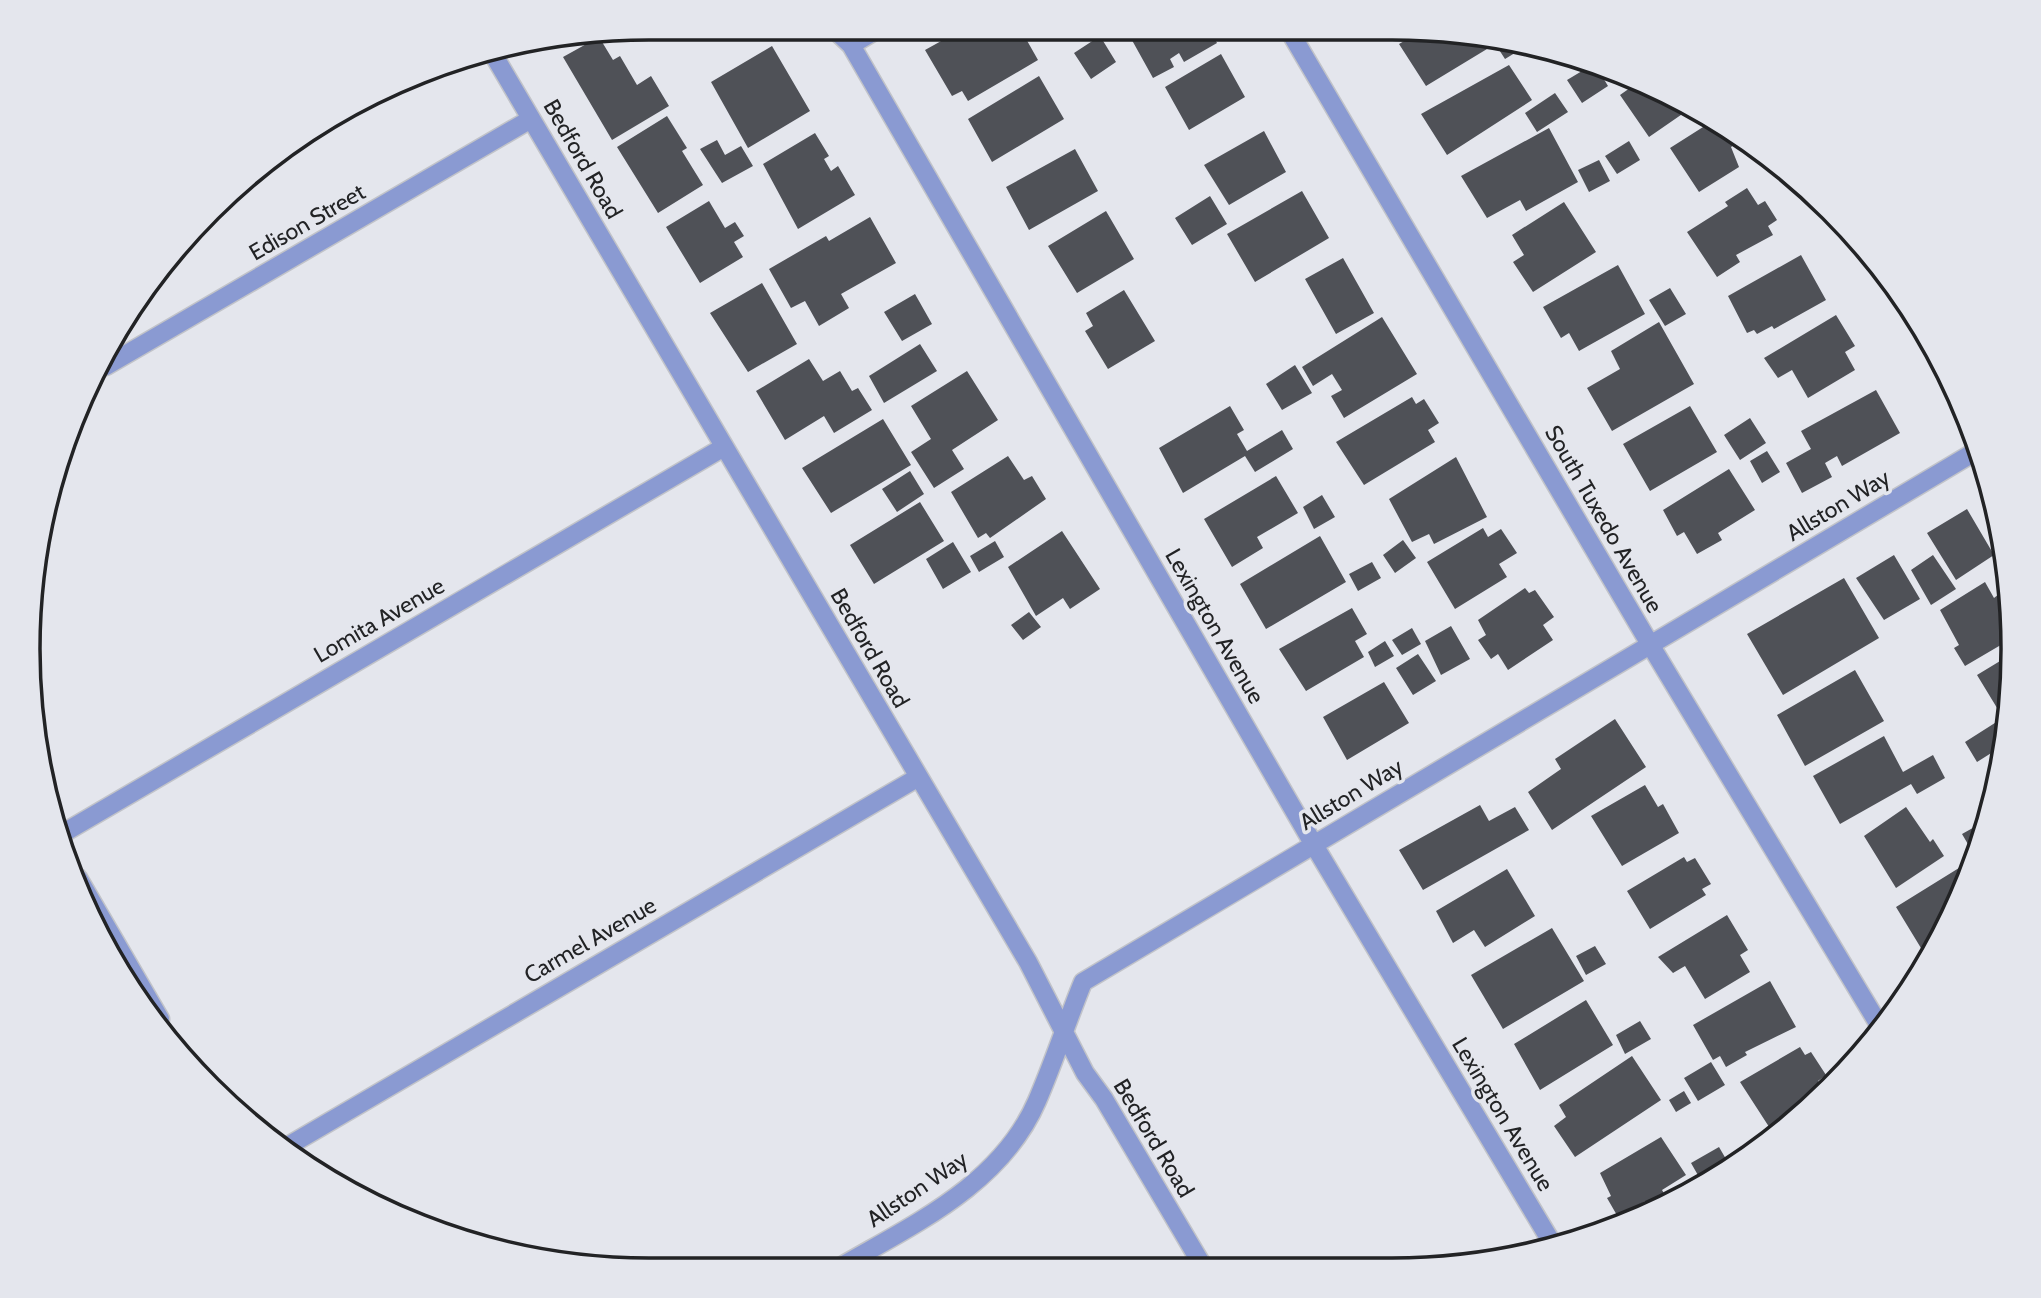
<svg xmlns="http://www.w3.org/2000/svg" width="2041" height="1298" viewBox="0 0 2041 1298" font-family="Cabin,sans-serif">
<rect width="100%" height="100%" fill="#e4e6ed"/>
<path fill="#4f5157" d="M961 30H964L969 38 982 30H1021L1038 60 968 101 962 91 952 96 925 50Z
M1131 31 1211 32 1217 43 1184 62 1179 53 1170 59 1174 67 1153 78 1128 33Z
M1418 33H1468L1470 37 1475 34 1487 49 1426 86 1399 44Z
M1100 36 1116 62 1091 79 1074 53Z
M599 37 613 60 620 56 637 85 651 76 669 106 612 140 563 57Z
M1502 42 1513 45 1523 48 1505 59 1496 45Z
M772 46 810 111 748 148 711 82Z
M1221 54 1245 97 1189 130 1165 87Z
M1509 65 1532 100 1447 155 1421 114Z
M1587 68 1599 71 1608 86 1582 103 1567 80Z
M1039 76 1064 119 992 162 968 119Z
M1637 83 1666 92 1691 108 1649 137 1620 95Z
M1555 93 1568 112 1537 132 1525 113Z
M667 116 687 148 682 151 703 185 658 213 617 147Z
M1711 122 1732 135 1737 143 1731 147 1739 167 1699 192 1670 148Z
M1549 128 1578 182 1526 211 1520 200 1487 218 1461 176Z
M1264 131 1286 172 1229 205 1204 165Z
M815 133 829 156 824 159 831 171 838 166 855 195 798 229 763 164Z
M717 140 725 155 741 146 753 166 722 183 700 149Z
M1629 141 1640 160 1617 174 1605 156Z
M1075 149 1098 191 1029 230 1006 187Z
M1599 160 1610 181 1589 192 1578 170Z
M1747 188 1758 205 1765 201 1777 220 1768 226 1773 235 1736 255 1740 262 1717 277 1687 232 1728 206 1725 202Z
M1302 191 1329 238 1255 282 1227 234Z
M1210 196 1227 224 1192 245 1175 218Z
M709 201 725 228 735 222 744 236 734 242 743 257 700 283 666 227Z
M1564 202 1596 252 1533 292 1513 262 1524 255 1512 235Z
M1106 211 1134 259 1077 293 1048 246Z
M870 217 896 263 841 294 849 308 819 326 805 301 791 308 769 269 826 236 829 241Z
M1801 255 1826 300 1774 329 1772 326 1757 334 1754 330 1747 333 1728 296Z
M1343 258 1374 313 1336 334 1305 279Z
M1618 265 1645 314 1579 351 1569 333 1561 338 1543 307Z
M762 283 797 344 748 372 710 313Z
M1670 288 1686 314 1665 326 1649 300Z
M1124 290 1155 341 1108 369 1085 331 1093 326 1086 313Z
M915 294 932 324 902 341 884 312Z
M1836 315 1855 346 1845 352 1855 370 1808 398 1792 370 1778 378 1764 358Z
M1382 317 1417 374 1344 418 1331 396 1342 390 1332 374 1313 386 1302 367Z
M1659 322 1694 384 1612 431 1587 388 1620 369 1611 351Z
M920 344 937 371 884 403 869 376Z
M809 359 823 381 840 371 852 391 858 388 872 410 834 433 824 416 785 440 756 391Z
M1295 365 1312 393 1282 410 1266 384Z
M967 371 998 420 952 450 964 469 934 488 911 452 931 439 911 406Z
M1876 390 1900 433 1842 466 1837 456 1825 463 1832 477 1802 493 1786 463 1811 449 1801 431Z
M1412 397 1416 404 1424 399 1439 423 1428 430 1435 442 1364 485 1336 442Z
M1230 406 1244 430 1237 434 1247 451 1282 430 1293 449 1255 472 1245 456 1183 493 1159 448Z
M1690 406 1717 452 1650 491 1623 444Z
M1750 418 1766 443 1740 460 1724 435Z
M883 419 911 465 831 513 802 468Z
M1767 451 1780 472 1762 483 1750 461Z
M1008 456 1024 480 1032 476 1046 499 990 538 986 533 978 538 951 492Z
M1456 457 1487 517 1434 544 1429 534 1412 542 1389 499Z
M1729 469 1755 510 1718 533 1722 540 1697 554 1684 532 1677 536 1663 510Z
M910 471 924 494 897 512 882 489Z
M1276 476 1298 513 1257 537 1263 548 1232 567 1204 519Z
M1322 495 1335 517 1314 529 1303 507Z
M920 502 944 541 874 584 850 545Z
M1967 509 1994 555 1956 580 1927 533Z
M1483 528 1488 537 1501 529 1517 553 1499 564 1507 577 1455 609 1427 562Z
M1062 531 1100 589 1070 609 1063 598 1036 616 1008 567Z
M1320 536 1346 582 1266 629 1240 584Z
M1403 540 1416 558 1395 573 1383 555Z
M995 541 1004 557 979 572 970 556Z
M953 542 971 572 943 589 926 559Z
M1894 555 1920 599 1884 620 1856 578Z
M1933 555 1956 589 1931 605 1911 570Z
M1372 562 1381 578 1358 591 1349 574Z
M1844 578 1879 638 1783 695 1747 634Z
M1985 582 1994 598 1999 594 2011 614 2007 621 2011 628V639L1965 666 1954 648 1959 645 1940 610Z
M1525 588 1529 593 1535 590 1554 617 1543 625 1553 640 1508 670 1498 654 1491 659 1478 640 1486 635 1478 620Z
M1352 608 1367 634 1355 641 1364 657 1306 691 1279 649Z
M1029 612 1041 627 1023 640 1011 625Z
M1451 626 1470 659 1441 675 1425 641Z
M1412 628 1421 644 1402 655 1392 640Z
M1385 641 1394 656 1375 667 1368 652Z
M1418 654 1436 681 1413 695 1396 668Z
M2010 655 2008 720V726L1977 675Z
M1855 670 1884 721 1805 766 1777 715Z
M1384 682 1409 723 1347 760 1323 717Z
M1615 719 1646 767 1552 830 1528 792 1561 769 1555 759Z
M1998 721 2006 735 2004 745 1977 762 1965 742Z
M1884 736 1903 772 1933 755 1945 778 1917 794 1911 784 1840 824 1813 776Z
M1645 785 1658 807 1663 804 1679 833 1622 866 1591 816Z
M1480 805 1489 821 1515 807 1529 830 1423 890 1399 850Z
M1906 807 1930 842 1933 839 1944 856 1896 888 1864 836Z
M1987 820 1981 846 1972 851 1962 834Z
M1684 857 1687 862 1695 858 1711 884 1702 889 1706 895 1650 929 1627 891Z
M1967 863 1971 869 1936 946 1924 953 1896 907Z
M1507 869 1535 916 1485 947 1474 930 1453 943 1436 911Z
M1727 915 1748 950 1740 955 1750 972 1705 999 1685 966 1673 973 1658 957Z
M1552 928 1584 981 1503 1029 1471 975Z
M1595 946 1606 964 1586 975 1576 956Z
M1770 981 1796 1027 1745 1052 1747 1055 1726 1067 1720 1056 1713 1060 1693 1025Z
M1586 1000 1613 1045 1540 1090 1514 1044Z
M1640 1021 1651 1039 1625 1054 1616 1035Z
M1800 1047 1805 1055 1811 1052 1826 1075 1818 1081 1824 1091 1795 1118 1773 1133 1740 1082Z
M1632 1056 1661 1100 1575 1157 1554 1126 1566 1117 1559 1105Z
M1711 1062 1725 1085 1698 1101 1684 1078Z
M1684 1091 1691 1103 1676 1112 1669 1100Z
M1661 1137 1686 1175 1662 1190 1665 1195 1647 1206 1645 1201 1618 1217 1607 1198 1611 1196 1600 1173Z
M1719 1147 1730 1166 1703 1184 1691 1163Z"/>
<g fill="none" stroke-linecap="round" stroke-linejoin="round">
<g stroke="#c1c3c9" stroke-width="21">
<path id="minor" d="M834 29 851 45 1314 845 1555 1248
M1290 32 1651 646 1881 1028
M851 45 878 29
M493 54 1028 962 1085 1073 1104 1099 1204 1268
M106 366 531 119
M60 835 724 447
M78 878 160 1019
M288 1146 917 778
M842 1266C916 1223 1001 1184 1037 1101 1054 1062 1067 1021 1083 982L1978 450"/>
</g>
<use href="#minor" stroke="#8a9ad2" stroke-width="18"/>
</g>
<g text-anchor="middle" stroke-width="7" stroke-linejoin="round" paint-order="stroke">
<g font-size="23" fill="#222325" stroke="#e4e6ed">
<text transform="translate(583 159) rotate(60)" y="8">Bedford Road</text>
<text transform="translate(307 222) rotate(-30)" y="8">Edison Street</text>
<text transform="translate(1838 505) rotate(-31)" y="8">Allston Way</text>
<text transform="translate(1604 519) rotate(60)" y="8">South Tuxedo Avenue</text>
<text transform="translate(379 620) rotate(-30)" y="8">Lomita Avenue</text>
<text transform="translate(1215 626) rotate(60)" y="8">Lexington Avenue</text>
<text transform="translate(870 648) rotate(60)" y="8">Bedford Road</text>
<text transform="translate(1351 794) rotate(-31)" y="8">Allston Way</text>
<text transform="translate(590 940) rotate(-30)" y="8">Carmel Avenue</text>
<text transform="translate(1503 1114) rotate(59)" y="8">Lexington Avenue</text>
<text transform="translate(1154 1138) rotate(59)" y="8">Bedford Road</text>
<text transform="translate(917 1189) rotate(-34)" y="8">Allston Way</text>
</g>
</g>
<path d="M0 0H2041V1298H0ZM649 40H1392A609 609 0 0 1 2001 649V649A609 609 0 0 1 1392 1258H649A609 609 0 0 1 40 649V649A609 609 0 0 1 649 40Z" fill="#e4e6ed" fill-rule="evenodd"/>
<path fill="none" stroke="#222325" stroke-width="3.5" d="M649 40H1392A609 609 0 0 1 2001 649V649A609 609 0 0 1 1392 1258H649A609 609 0 0 1 40 649V649A609 609 0 0 1 649 40Z"/>
</svg>
